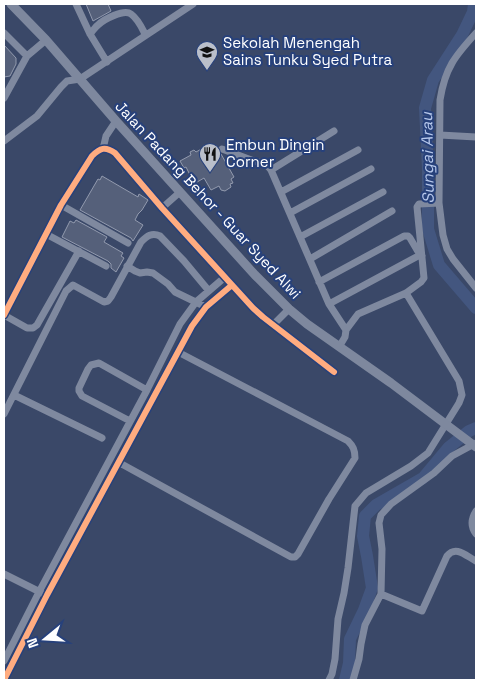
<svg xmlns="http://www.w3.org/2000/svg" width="480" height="684" viewBox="0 0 480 684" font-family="'Space Grotesk',sans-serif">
<rect width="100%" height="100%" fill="#3a4868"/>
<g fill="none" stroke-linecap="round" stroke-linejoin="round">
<path stroke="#43567f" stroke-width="12" d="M474 4 473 12 462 35 433 80 425 108 428 169V229L439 265 476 308
M345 680 349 663 350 639 364 610 372 588 367 556 363 536 365 516 376 505 423 478 448 448 469 431 476 428"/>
</g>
<path fill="#55607a" stroke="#929aae" d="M86 4H108L111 11 93 21Z
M4 45 16 58V64L10 76 4 77Z
M205 147 211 158 219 153 221 154 234 177 231 179 233 183 230 184 231 187 225 191 221 190 219 186 211 190 204 178 192 185 189 179 191 177 186 167 184 168 180 161 191 155 190 152 194 150 196 152Z
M102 176 138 197 139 194 148 200 142 210 138 214 135 220 143 225 133 241 131 238 80 210 98 179 100 180Z
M76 220 107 237 104 242 123 253 121 256 124 258 116 272 111 268V264L108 261 62 237 70 221 74 223Z"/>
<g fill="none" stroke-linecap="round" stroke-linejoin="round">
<path stroke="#7f899f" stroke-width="7" d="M76 4 90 34 107 62
M4 33 27 56
M476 33C455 56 445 68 440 100L439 203 443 235 447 249 453 259 476 288
M90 34C93 31 95 27 98 25 104 19 124 9 131 14 138 19 142 28 145 34
M4 98 27 56 46 40
M440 135 476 137
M4 141 37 116 61 87 67 81 80 79 193 4
M103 149 106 136 116 121
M222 149 257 162 265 163 271 170 329 304 346 330
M271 170 334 131
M281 192 358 150
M61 205 128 243
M162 208 180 192
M290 213 371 169
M46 234 106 266
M300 237 383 192
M310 259 392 211
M127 266 135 271 140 273 147 272 153 273 168 284 175 292 206 307
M319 282 404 236H408L410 238 420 255 422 256
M329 304 420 255
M4 315 61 205 92 156C100 148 105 146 115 153L162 208 253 308 263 317 334 372
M4 315 27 328H33L37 325 79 251
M273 325 289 309
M339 347 345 337 346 330 358 314 406 293 421 282 424 278 417 207 419 204 439 203
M14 395 102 438
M4 414 66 291 73 285 104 302 108 301 111 297 141 242C147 236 152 232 160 236L184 261 209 291
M130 421 82 396 79 391V388L88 369 91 365 99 363 147 390
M118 462 291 557H295L298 554 329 499 355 458C355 450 353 446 348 441L178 352
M476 511C471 519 470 526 476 534
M4 574 42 593
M381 594 422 611 447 556C456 545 466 556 476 561
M4 661 39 592 147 390 180 324 196 302 225 277
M4 680 47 595 192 326 206 307 232 285
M329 680 332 674 335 659 338 619 344 593 348 568 355 506 366 493 411 466 428 453 459 403 462 395 459 381 406 293
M353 680 359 659 361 644 365 625 381 594 382 549 379 523 381 515 391 504 434 473 452 456 476 443"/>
<path stroke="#7e889e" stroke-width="9" d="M11 4 46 40 116 121 180 192 255 275 289 309 307 324 391 383 476 447"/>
<g stroke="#27417b" stroke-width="9">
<path id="cycleway" d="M4 315 61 205 92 156C100 148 105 146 115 153L162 208 253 308 263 317 334 372
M4 680 47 595 192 326 206 307 232 285"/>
</g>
<use href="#cycleway" stroke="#ffac80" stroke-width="6"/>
</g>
<defs>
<g id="school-pin" transform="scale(1.125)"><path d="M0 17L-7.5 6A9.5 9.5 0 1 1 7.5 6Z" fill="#babfca" stroke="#27417b"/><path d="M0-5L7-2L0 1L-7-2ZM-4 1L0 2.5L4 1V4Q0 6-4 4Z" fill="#111"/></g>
<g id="restaurant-pin" transform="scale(1.125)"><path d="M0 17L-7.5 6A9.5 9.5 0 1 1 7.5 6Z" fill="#babfca" stroke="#27417b"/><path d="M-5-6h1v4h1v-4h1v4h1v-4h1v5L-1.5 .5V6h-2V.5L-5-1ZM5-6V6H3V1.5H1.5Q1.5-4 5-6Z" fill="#111"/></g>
</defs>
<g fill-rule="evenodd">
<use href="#school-pin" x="207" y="52"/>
<use href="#restaurant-pin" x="210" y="154"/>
</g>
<g text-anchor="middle" stroke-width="4" stroke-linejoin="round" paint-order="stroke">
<g font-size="15" fill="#fff" stroke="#27417b" text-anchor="start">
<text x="223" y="48">Sekolah Menengah<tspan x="223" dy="17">Sains Tunku Syed Putra</tspan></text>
<text x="226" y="150">Embun Dingin<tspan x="226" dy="17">Corner</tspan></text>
</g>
<g font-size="15" fill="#fff" stroke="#27417b">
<text transform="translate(208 200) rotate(47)" y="5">Jalan Padang Behor - Guar Syed Alwi</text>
</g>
<g font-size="16" font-style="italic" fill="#b7c8ec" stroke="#27417b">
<text transform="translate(427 158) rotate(-91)" y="6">Sungai Arau</text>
</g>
</g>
<rect width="480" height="684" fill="none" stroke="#ffffff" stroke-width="10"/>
<g transform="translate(45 639) rotate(252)" stroke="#27417b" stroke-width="4" paint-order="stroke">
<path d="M0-4L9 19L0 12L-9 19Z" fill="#ffffff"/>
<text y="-8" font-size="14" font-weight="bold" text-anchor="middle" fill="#ffffff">N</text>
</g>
</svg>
